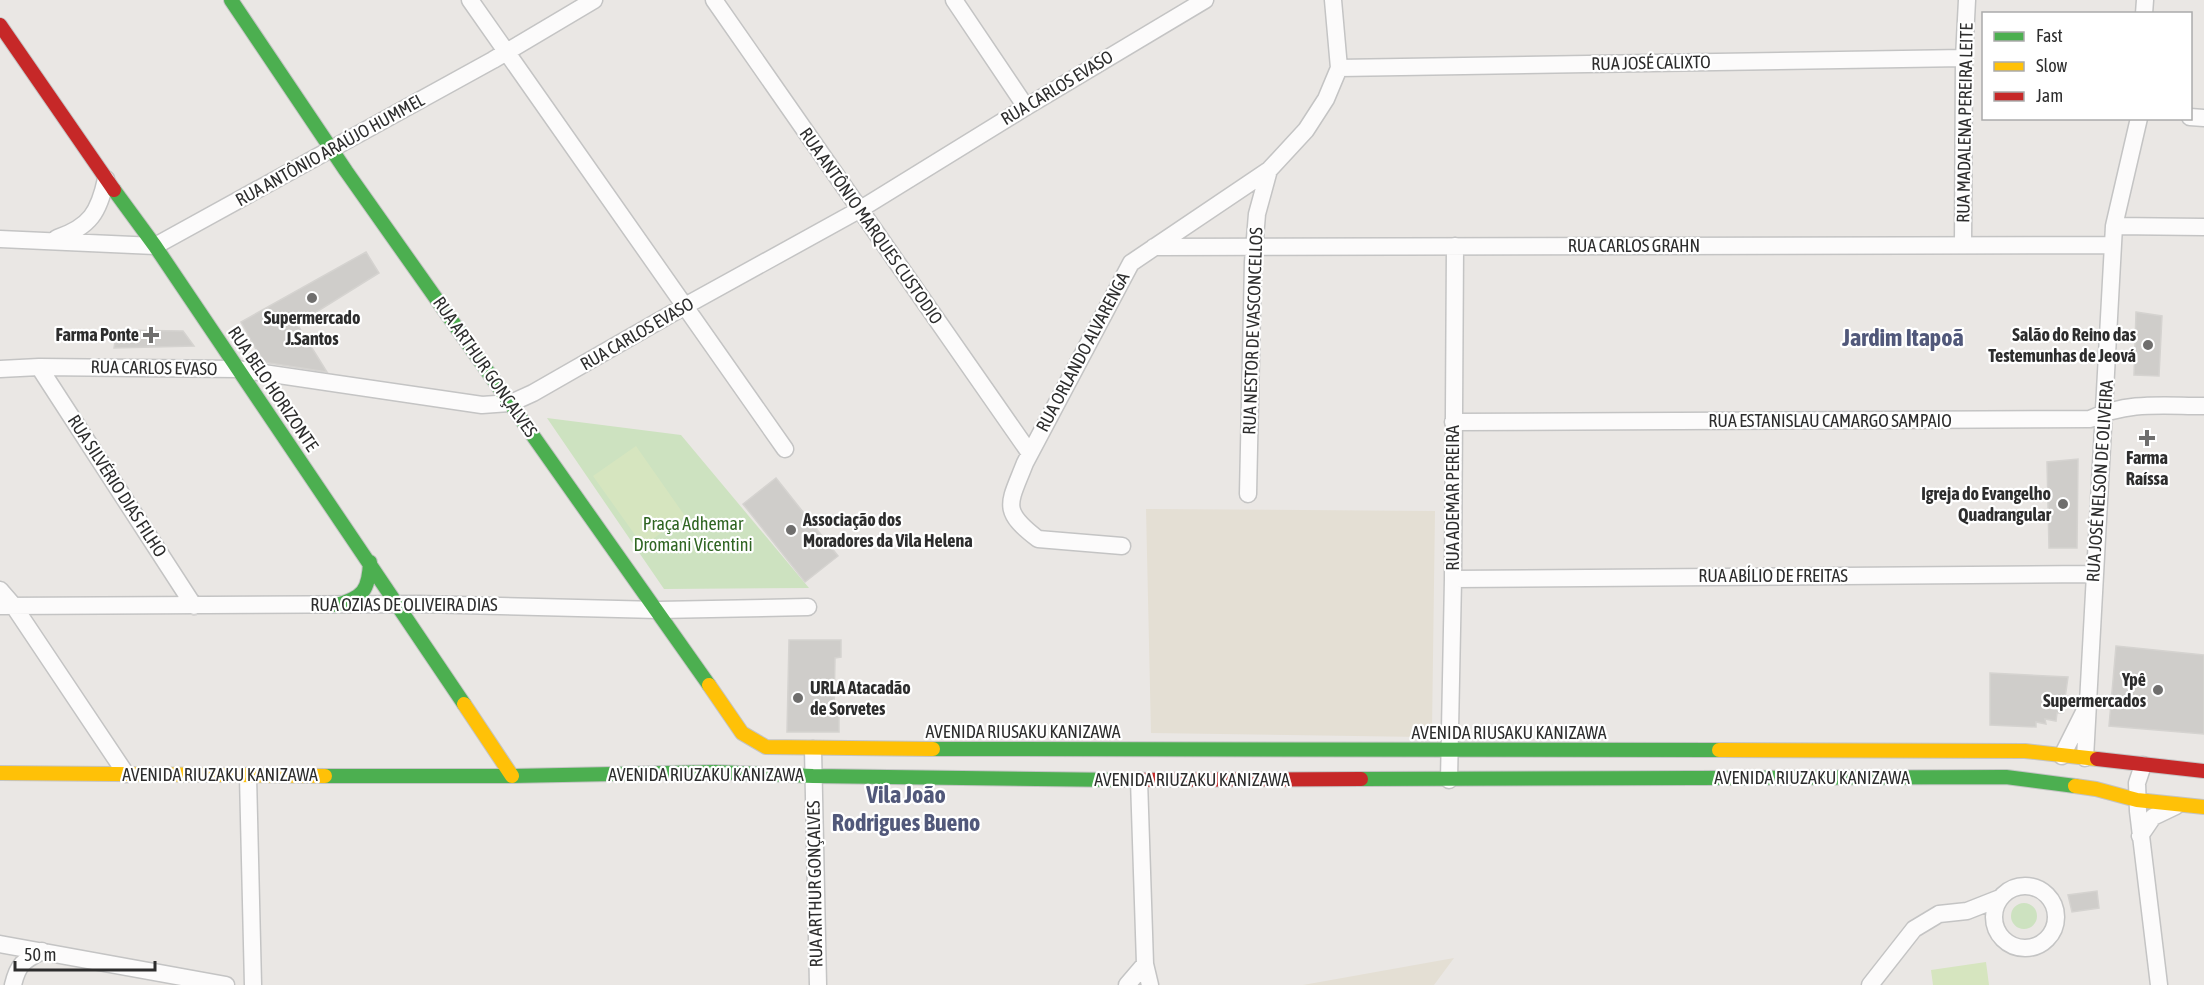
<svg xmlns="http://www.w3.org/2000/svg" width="2204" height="985" viewBox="0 0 2204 985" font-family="'Asap Condensed',sans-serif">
<rect width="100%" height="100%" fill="#eae7e4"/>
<path fill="#e4dfd4" d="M1146 509 1435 511 1432 730 1423 737 1151 733Z
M1454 958 1434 985H1303Z"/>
<path fill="#cde2c0" d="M547 418 681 435 809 588 664 589Z
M2011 916a13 13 0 1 1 26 0a13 13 0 1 1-26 0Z"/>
<path fill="#d6e5bf" d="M636 446 685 516 643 546 593 476Z
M1986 962 1989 985H1933L1931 970Z"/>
<path fill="#cfcdca" stroke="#d5d3d0" stroke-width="1.5" d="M366 252 379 273 297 324 327 372 263 362 241 322Z
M2136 312 2162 316 2159 376 2134 375Z
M117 330 183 331 194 346 114 348Z
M2078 459 2077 548H2049L2047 462Z
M776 478 838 556 805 582 743 504Z
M789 640H841V657L835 658 834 713H839V732H787Z
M2116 646 2204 655V734L2109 726Z
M1990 673 2068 677 2063 713H2057L2056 721 2045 719 2046 724 2036 722V727L1990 725Z
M2097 891 2099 908 2072 912 2068 895Z"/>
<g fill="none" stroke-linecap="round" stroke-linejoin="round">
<g stroke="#c4c4c4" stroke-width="19">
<path id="street" d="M470 0 785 449
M714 0 1029 452
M954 0 1026 107
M2144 14 2145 0
M1339 68 1964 58
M2190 117 2204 118
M2114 226 2204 227
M57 238C90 227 99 212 106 179
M0 239 155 246 493 60 594 0
M1963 245 1964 58 1967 0
M1154 247 2113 245
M39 367 194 606
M0 369 39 367 237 369 482 405 511 403 533 393 685 306 859 210 1026 107 1205 0
M1453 422 2090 419C2129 401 2162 406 2204 406
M1248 494 1253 262 1257 214 1269 170
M1122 546 1038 539C1000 510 1009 504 1025 463L1131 263 1269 170 1306 130 1326 99 1339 68 1333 0
M1453 579 2094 574
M0 590 13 605 126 774
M0 606 420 604 658 610 808 607
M813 749 818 985
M2062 756 2084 712
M2085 758 2114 226 2139 118
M2143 765 2137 783 2138 811 2159 985
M248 776 253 985
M1139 780 1145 964 1150 985
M1449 780 1453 579 1455 246
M2140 836 2153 817 2176 806
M1994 917a31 31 0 1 1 62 0a31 31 0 1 1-62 0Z
M0 944 226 985
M13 985C18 964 23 961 42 951
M1127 985 1145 964
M1870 985 1914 929 1939 914 1967 911 2000 898"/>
</g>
<g stroke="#c4c4c4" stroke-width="16">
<path id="fast" d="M231 0 346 171 709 685
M114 190 155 246 464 704
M336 605C363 598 369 590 370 562
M933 749 1719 750
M325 776H512L715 772 813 776 1120 780
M1361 779 2006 777 2075 786"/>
</g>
<g stroke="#c4c4c4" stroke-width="16">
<path id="slow" d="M709 685 742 733 766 747 933 749
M464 704 512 776
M1719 750 2025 751 2097 759
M0 773 325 776
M2075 786 2096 789 2137 800 2204 807"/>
</g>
<g stroke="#c4c4c4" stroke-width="16">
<path id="jam" d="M0 25 114 190
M2097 759 2204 771
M1120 780 1361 779"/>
</g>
<use href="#street" stroke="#fcfbfb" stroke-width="16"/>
<use href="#fast" stroke="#4caf50" stroke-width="14"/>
<use href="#slow" stroke="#ffc107" stroke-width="14"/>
<use href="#jam" stroke="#c62828" stroke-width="14"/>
</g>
<g fill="#6f6e6d" stroke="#fff" stroke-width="2">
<circle cx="312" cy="298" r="6"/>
<path d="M148 326h6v6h6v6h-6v6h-6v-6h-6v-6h6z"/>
<circle cx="2148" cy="345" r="6"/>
<path d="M2144 429h6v6h6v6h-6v6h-6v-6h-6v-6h6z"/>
<circle cx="2063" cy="504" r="6"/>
<circle cx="791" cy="530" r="6"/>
<circle cx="2158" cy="690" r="6"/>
<circle cx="798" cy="698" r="6"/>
</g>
<g text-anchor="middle" stroke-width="4.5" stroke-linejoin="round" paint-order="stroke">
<g font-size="18" fill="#2d2d2d" stroke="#fff">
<text transform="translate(1651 63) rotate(-1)" y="6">RUA JOSÉ CALIXTO</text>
<text transform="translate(1057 88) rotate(-31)" y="6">RUA CARLOS EVASO</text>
<text transform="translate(1965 123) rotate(-89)" y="6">RUA MADALENA PEREIRA LEITE</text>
<text transform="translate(330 150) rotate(-29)" y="6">RUA ANTÔNIO ARAÚJO HUMMEL</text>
<text transform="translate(871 226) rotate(55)" y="6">RUA ANTÔNIO MARQUES CUSTODIO</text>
<text x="1634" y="252">RUA CARLOS GRAHN</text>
<text transform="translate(1253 331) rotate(-88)" y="6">RUA NESTOR DE VASCONCELLOS</text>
<text transform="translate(637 334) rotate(-30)" y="6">RUA CARLOS EVASO</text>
<text transform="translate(1083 352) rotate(-62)" y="6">RUA ORLANDO ALVARENGA</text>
<text transform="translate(485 367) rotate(55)" y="6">RUA ARTHUR GONÇALVES</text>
<text transform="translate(154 368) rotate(1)" y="6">RUA CARLOS EVASO</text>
<text transform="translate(273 389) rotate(56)" y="6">RUA BELO HORIZONTE</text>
<text x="1830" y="427">RUA ESTANISLAU CAMARGO SAMPAIO</text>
<text transform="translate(2100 481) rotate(-86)" y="6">RUA JOSÉ NELSON DE OLIVEIRA</text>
<text transform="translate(117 486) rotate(57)" y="6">RUA SILVÉRIO DIAS FILHO</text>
<text transform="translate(1453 498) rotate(-90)" y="6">RUA ADEMAR PEREIRA</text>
<text x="1773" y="582">RUA ABÍLIO DE FREITAS</text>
<text x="404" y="611">RUA OZIAS DE OLIVEIRA DIAS</text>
<text x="1023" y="738">AVENIDA RIUSAKU KANIZAWA</text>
<text x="1509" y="739">AVENIDA RIUSAKU KANIZAWA</text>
<text x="220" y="781">AVENIDA RIUZAKU KANIZAWA</text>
<text x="706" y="781">AVENIDA RIUZAKU KANIZAWA</text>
<text x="1812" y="784">AVENIDA RIUZAKU KANIZAWA</text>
<text x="1192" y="786">AVENIDA RIUZAKU KANIZAWA</text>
<text transform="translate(815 884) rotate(-91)" y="6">RUA ARTHUR GONÇALVES</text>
</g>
<g font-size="18" font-weight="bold" fill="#2d2d2d" stroke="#fff" text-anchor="end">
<text x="312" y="324" text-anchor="middle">Supermercado<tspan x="312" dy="21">J.Santos</tspan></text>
<text x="139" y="341">Farma Ponte</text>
<text x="2136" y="341">Salão do Reino das<tspan x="2136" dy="21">Testemunhas de Jeová</tspan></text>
<text x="2147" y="464" text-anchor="middle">Farma<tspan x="2147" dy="21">Raíssa</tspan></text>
<text x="2051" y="500">Igreja do Evangelho<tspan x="2051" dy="21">Quadrangular</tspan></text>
<text x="803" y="526" text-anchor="start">Associação dos<tspan x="803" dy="21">Moradores da Vila Helena</tspan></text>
<text x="2146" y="686">Ypê<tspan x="2146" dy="21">Supermercados</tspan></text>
<text x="810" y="694" text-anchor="start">URLA Atacadão<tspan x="810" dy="21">de Sorvetes</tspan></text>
</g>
<g font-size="18" fill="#2f6522" stroke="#fff">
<text x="693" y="530">Praça Adhemar<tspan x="693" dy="21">Dromani Vicentini</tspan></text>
</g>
<g font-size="24" font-weight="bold" fill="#51587a" stroke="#fff">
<text x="1903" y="346">Jardim Itapoã</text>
<text x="906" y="803">Vila João<tspan x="906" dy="28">Rodrigues Bueno</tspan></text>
</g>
</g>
<rect x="1982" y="12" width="210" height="108" fill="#ffffff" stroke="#ababab" stroke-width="1.5"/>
<rect x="1994" y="32" width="30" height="9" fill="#4caf50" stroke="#ababab" stroke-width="1.5"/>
<text x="2036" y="42" font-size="18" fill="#2d2d2d">Fast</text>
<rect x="1994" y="62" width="30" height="9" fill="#ffc107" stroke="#ababab" stroke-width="1.5"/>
<text x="2036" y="72" font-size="18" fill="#2d2d2d">Slow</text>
<rect x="1994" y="92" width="30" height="9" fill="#c62828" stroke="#ababab" stroke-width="1.5"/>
<text x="2036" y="102" font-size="18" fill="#2d2d2d">Jam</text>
<path d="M15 961v9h140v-9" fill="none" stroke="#2d2d2d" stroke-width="3"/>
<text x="24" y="961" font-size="18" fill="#2d2d2d" stroke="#ffffff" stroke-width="4.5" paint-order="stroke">50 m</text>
</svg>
